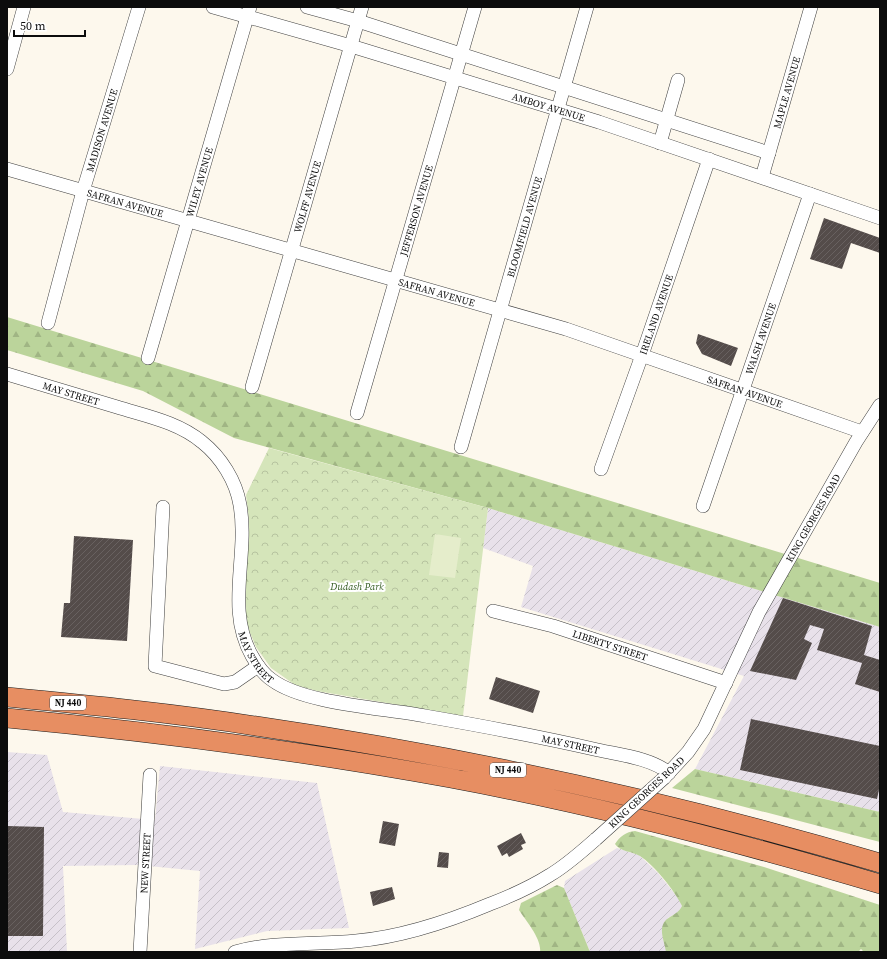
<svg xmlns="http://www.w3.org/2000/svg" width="887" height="959" viewBox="0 0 887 959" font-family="'Source Serif 4',serif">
<defs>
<pattern id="industrial-furrows" width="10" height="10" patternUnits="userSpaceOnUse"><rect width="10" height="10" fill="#e8e1ea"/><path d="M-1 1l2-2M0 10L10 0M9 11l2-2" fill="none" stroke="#c6c0c8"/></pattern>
<pattern id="forest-firs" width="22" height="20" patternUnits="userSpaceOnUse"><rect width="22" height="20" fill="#bbd49b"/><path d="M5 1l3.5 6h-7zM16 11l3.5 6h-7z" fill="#a0b584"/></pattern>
<pattern id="park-crowns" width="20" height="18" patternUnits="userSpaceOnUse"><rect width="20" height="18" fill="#d5e5ba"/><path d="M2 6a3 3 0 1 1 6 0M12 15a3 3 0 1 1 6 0" fill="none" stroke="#b6c39f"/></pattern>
<pattern id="building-hatch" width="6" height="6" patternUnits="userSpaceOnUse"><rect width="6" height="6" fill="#544c4a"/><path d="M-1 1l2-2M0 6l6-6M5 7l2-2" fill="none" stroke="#686160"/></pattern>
</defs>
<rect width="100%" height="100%" fill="#fdf8ed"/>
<path fill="url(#industrial-furrows)" d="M488 508 880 627V812L695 769 744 676 521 607 533 566 483 548Z
M7 752 47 755 63 812 155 820 160 766 317 783 349 928 267 931 195 949 200 871 138 865 63 866 67 952H7Z
M617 848 639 855 658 873 679 899 682 906 679 912 668 918 666 952H590L564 888 565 881Z"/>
<path fill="url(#forest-firs)" d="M7 317 880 583V627L488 508 234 438 143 391 7 350Z
M695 769 880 812V842L672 788Z
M635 831 764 867 880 905V952H864L861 949 858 952H666C664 939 656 925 670 917 676 913 679 912 682 906 675 891 654 865 640 856 632 851 620 852 615 844 620 836 626 832 635 831Z
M557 885 564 888 590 952H540C542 939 526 921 519 910L521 903Z"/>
<path fill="url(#park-crowns)" d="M269 448 488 508 463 716 317 691 295 685 271 668 256 647 246 623 245 594 249 520 246 495Z"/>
<path fill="#e5edcb" d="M435 534 461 538 455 578 429 575Z"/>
<path fill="url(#building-hatch)" d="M824 218 880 238V253L851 243 842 269 810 259Z
M698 334 738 348 731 366 702 354 696 343Z
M74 536 133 540 127 641 61 637 64 603H70Z
M783 598 872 626 864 655 880 660V692L855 684 862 663 817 650 824 629 810 625 804 639 812 643 796 680 750 671Z
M496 677 540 691 533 713 489 699Z
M751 719 880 746V785L877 799 740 770Z
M383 821 399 824 395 846 379 843Z
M7 826 44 827 43 936H7Z
M521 833 526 843 521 845 523 849 509 857 507 853 502 856 497 846Z
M439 852 449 853 448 868 437 867Z
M392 887 395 899 373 906 370 892Z"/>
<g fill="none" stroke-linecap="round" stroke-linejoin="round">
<g stroke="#3f3f3f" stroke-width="14">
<g id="minor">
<path id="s1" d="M213 7 351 46 599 122 880 218"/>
<path d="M307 7 358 21 769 153"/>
<path d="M7 69 24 7"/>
<path d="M660 143 678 80"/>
<path id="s2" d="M7 169 566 329 862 432"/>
<path id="s3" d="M762 177 811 7"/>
<path id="s4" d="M48 323 83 191 139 7"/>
<path id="s5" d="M148 358 250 7"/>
<path id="s6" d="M7 374C44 385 80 396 117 407 146 416 178 422 202 442 221 457 236 481 240 505 249 556 225 609 252 656 257 665 263 674 272 680 304 704 384 708 425 716 483 726 541 737 598 750 620 755 651 758 669 773"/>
<path id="s7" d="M252 387 362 7"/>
<path id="s8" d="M357 413 475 7"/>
<path id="s9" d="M461 447 587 7"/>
<path id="s10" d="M601 469 642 355 709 159"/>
<path id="s11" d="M703 506 810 194"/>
<path d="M163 507 155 666 224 684 235 682 258 666"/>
<path id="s12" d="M493 611 553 626 726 683"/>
<path id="s13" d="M664 778 688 752 704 729 759 612 856 442 880 405"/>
<path id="s14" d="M140 952 150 775"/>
<path d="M235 952C274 941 315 945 356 941 402 937 447 922 490 904 511 896 531 887 550 875 567 865 581 852 596 839"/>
</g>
</g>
<g stroke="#1d1d1d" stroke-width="20">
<path id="highway" d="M7 697C90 705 173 713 256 726 467 757 675 802 880 863
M7 718C156 732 303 751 450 778 595 805 738 842 880 884"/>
</g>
<use href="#minor" stroke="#fff" stroke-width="13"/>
<use href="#highway" stroke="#e78e62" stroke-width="19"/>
<g stroke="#3f3f3f" stroke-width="14" stroke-linecap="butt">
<path id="minor-bridge" d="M596 839 664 778"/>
</g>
<use href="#minor-bridge" stroke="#fff" stroke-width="13"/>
</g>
<g text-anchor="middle" stroke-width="4" stroke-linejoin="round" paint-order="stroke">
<g fill="#fff" stroke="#555" stroke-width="1">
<rect x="50" y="696" width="36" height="14" rx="3"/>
<rect x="490" y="763" width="36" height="14" rx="3"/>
</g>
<g font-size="9" font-weight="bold" fill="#0c0c0c">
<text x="68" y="706">NJ 440</text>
<text x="508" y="773">NJ 440</text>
</g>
<g font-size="10" fill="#0c0c0c" stroke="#fff">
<text dy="4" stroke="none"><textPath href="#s3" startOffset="88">MAPLE AVENUE</textPath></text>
<text dy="4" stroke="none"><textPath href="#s1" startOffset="350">AMBOY AVENUE</textPath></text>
<text dy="4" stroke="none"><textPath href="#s4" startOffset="200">MADISON AVENUE</textPath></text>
<text dy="4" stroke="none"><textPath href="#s5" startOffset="183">WILEY AVENUE</textPath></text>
<text dy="4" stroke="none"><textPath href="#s7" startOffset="198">WOLFF AVENUE</textPath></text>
<text dy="4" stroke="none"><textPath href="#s2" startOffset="123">SAFRAN AVENUE</textPath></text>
<text dy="4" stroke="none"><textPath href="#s8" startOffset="211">JEFFERSON AVENUE</textPath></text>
<text dy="4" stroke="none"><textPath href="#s9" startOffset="229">BLOOMFIELD AVENUE</textPath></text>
<text dy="4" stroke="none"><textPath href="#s2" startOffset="447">SAFRAN AVENUE</textPath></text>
<text dy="4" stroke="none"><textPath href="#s10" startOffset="164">IRELAND AVENUE</textPath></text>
<text dy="4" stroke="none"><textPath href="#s11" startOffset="177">WALSH AVENUE</textPath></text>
<text dy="4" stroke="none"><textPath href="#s2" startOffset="771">SAFRAN AVENUE</textPath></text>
<text dy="4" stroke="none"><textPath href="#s6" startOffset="67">MAY STREET</textPath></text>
<text dy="4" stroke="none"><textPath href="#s13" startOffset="301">KING GEORGES ROAD</textPath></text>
<text dy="4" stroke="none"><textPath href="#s12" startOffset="122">LIBERTY STREET</textPath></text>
<text dy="4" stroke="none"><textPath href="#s6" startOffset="439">MAY STREET</textPath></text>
<text dy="4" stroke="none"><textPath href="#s6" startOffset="774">MAY STREET</textPath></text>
<text transform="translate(646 792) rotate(-43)" y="4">KING GEORGES ROAD</text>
<text dy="4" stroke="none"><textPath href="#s14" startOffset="89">NEW STREET</textPath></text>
</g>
<g font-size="10" font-style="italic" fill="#365e23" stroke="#fff">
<text x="357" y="590">Dudash Park</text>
</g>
</g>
<rect width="887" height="959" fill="none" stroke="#0c0c0c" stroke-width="16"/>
<path d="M14 30v6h71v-6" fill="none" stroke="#0c0c0c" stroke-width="2"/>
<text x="20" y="30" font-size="12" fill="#0c0c0c" stroke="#ffffff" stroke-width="3" paint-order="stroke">50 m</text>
</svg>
